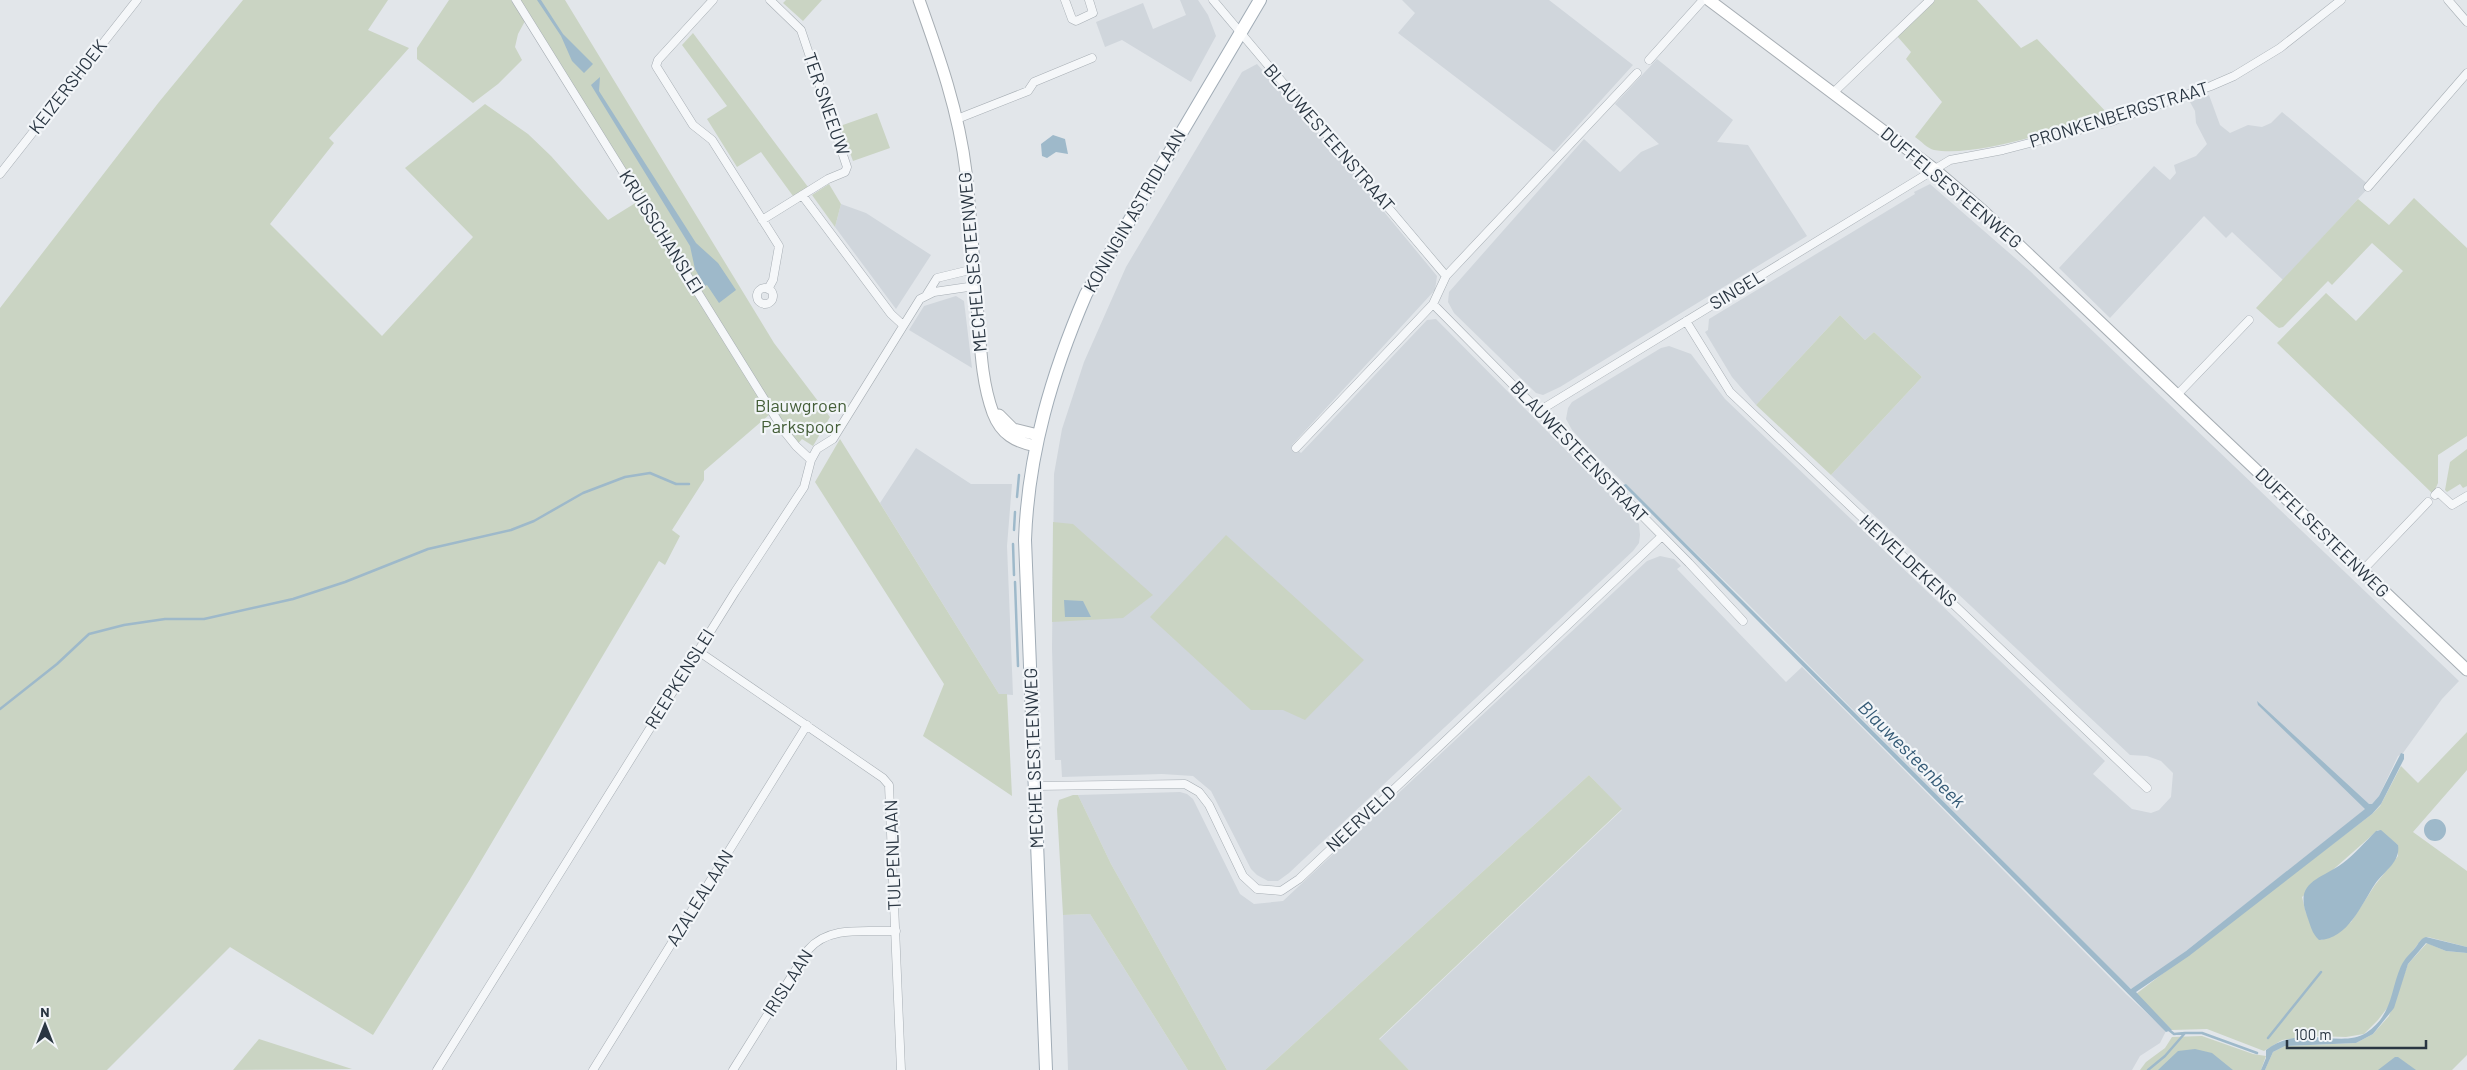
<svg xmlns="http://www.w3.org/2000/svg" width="2467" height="1070" viewBox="0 0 2467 1070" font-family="Barlow,sans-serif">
<rect width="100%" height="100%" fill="#e2e6ea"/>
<path fill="#d0d6dc" d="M1180 0H1198L1208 15 1216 36 1191 82 1122 40 1105 47 1096 22 1143 3 1153 29 1186 15Z
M1402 0H1549L1633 65 1554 152 1398 33 1415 13Z
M1657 59 1733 120 1717 142 1748 145 1807 236 1560 387 1543 395 1536 393 1454 313 1448 302 1449 292 1584 139 1620 172 1641 152 1659 144 1615 104Z
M1257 64 1338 156 1437 276 1435 290 1292 445 1301 453 1427 320 1436 319 1639 524 1640 535 1639 543 1633 551 1289 873 1278 881H1268L1257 875 1251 869 1211 791 1193 776 1162 774 1062 777 1061 760H1055L1052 648 1054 474 1062 429 1084 362 1126 267 1242 72Z
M2209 95 2220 125 2230 133 2248 125 2262 127 2271 123 2282 112 2370 186 2283 280 2232 232 2226 238 2204 216 2110 318 2059 268 2154 166 2170 180 2176 173 2174 165 2196 156 2207 144 2196 123 2195 111 2190 102Z
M1930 184 2030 271 2459 681 2442 699 2403 753 2398 756 2379 796 2372 804 2186 951 2133 990 2119 978 1741 597 1598 458 1572 430 1566 419 1568 408 1572 402 1661 348 1669 346 1691 354 1725 399 2105 761 2093 774 2132 809 2151 813 2159 810 2171 797 2173 773 2161 761 2147 756 2130 755 1831 475 1922 377 1874 332 1865 340 1840 315 1756 405 1732 377 1705 332 1708 330 1709 319 1915 194 1914 192Z
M841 204 866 213 931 255 896 309 835 227Z
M956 296 964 301 972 368 909 330 924 306Z
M916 448 971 484H1012L1007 546 1013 695 999 694 880 503Z
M1660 556 1674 559 1681 566 1677 569 1786 682 1802 667 2126 994 2166 1031 2160 1043 2140 1056 2132 1070H1409L1379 1040 1622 810 1589 775 1265 1070H1227L1111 864 1078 795 1180 792 1187 794 1193 799 1240 894 1254 904 1283 901 1647 561Z
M1090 914 1188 1070H1068L1063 915Z"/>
<path fill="#cad4c3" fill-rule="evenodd" d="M243 0H388L368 30 409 48 329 138 334 143 270 224 382 336 473 237 405 168 485 104 528 134 551 156 608 220 637 202 770 414 704 471V480L672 530 680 536 665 565 659 561 469 881 373 1035 230 947 107 1070H0V308L159 102Z
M449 0H511L525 21 518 34 515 47 522 60 498 84 473 103 417 59V48Z
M516 0H565L774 343 830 417 813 446 802 439 796 446Z
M786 0H822L803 21 783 3Z
M1935 0H1977L2021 48 2037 39 2109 115C2064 127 1977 158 1934 150 1928 149 1921 141 1915 137L1942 102 1906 59 1911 52 1897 36Z
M693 33 805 183 808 187 793 196 761 152 737 167 707 119 727 106 682 45Z
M877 113 890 148 853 161 840 126Z
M829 184 841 204 835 227 812 195Z
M2414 198 2467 248V436L2438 455V483L2433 494 2277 343 2326 293 2356 321 2403 271 2372 243 2332 285 2328 281 2283 327 2279 328 2276 326 2256 308 2358 199 2389 225Z
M1840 315 1865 340 1874 332 1922 377 1831 475 1756 405Z
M840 439 999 694H1007L1012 796 923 736 944 684 815 482Z
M2467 449V486L2463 488 2460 484 2447 492 2445 490 2450 462Z
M1053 522 1073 524 1153 595 1123 618 1052 622Z
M1226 535 1364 660 1305 720 1283 710H1251L1150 617Z
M2467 732V770L2413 832 2467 871V947L2428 937 2421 940 2402 965 2391 1003 2378 1020 2364 1034 2346 1037 2315 1036 2282 1040 2264 1051 2207 1029 2172 1030 2136 994 2372 814 2380 806 2401 766 2418 783ZM2378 830 2398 845V856L2375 885 2351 922 2331 936 2321 940 2306 913 2302 897Z
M1589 775 1622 809 1379 1039 1409 1070H1265Z
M1073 795H1078L1111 864 1227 1070H1188L1090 914 1063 915 1057 809 1059 800Z
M2427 943 2446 951 2467 953V1055L2452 1070H2265L2273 1052 2285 1046 2356 1043 2373 1034 2389 1016 2408 964Z
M2202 1036 2253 1054 2266 1056 2261 1070H2140L2146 1062 2165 1048 2172 1037Z
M259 1039 352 1069 233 1070Z"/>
<path fill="#9eb9ca" d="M537 0H541L563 34 593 64 584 73 572 61 561 36Z
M600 77 599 91 696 243 718 263 736 290 719 303 707 285 705 286 695 269 690 246 591 85Z
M1053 135 1065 139 1068 154 1056 152 1047 158 1042 156 1041 144Z
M1626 484 2131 989 2186 951 2365 809 2258 705 2257 701 2369 804H2372L2379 796 2401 753 2404 754V759L2381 804 2372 814 2189 956 2136 992 2172 1030 2166 1032 1623 485Z
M1064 600 1083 601 1091 617H1065Z
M2424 830a11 11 0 1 1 22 0a11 11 0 1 1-22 0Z
M2381 830 2398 845C2401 862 2383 872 2375 884 2361 905 2348 939 2319 940 2312 934 2310 924 2307 916 2294 881 2320 880 2343 863 2355 854 2365 842 2376 831Z
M2426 937 2467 947V953L2446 951 2426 943 2408 964 2394 1008 2373 1034 2356 1043 2285 1046 2273 1052 2265 1070H2261L2266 1058V1050C2300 1023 2340 1049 2366 1033 2393 1015 2390 991 2401 966 2405 958 2410 954 2415 948 2419 943 2420 939 2426 937Z
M2195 1049 2212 1053 2233 1070H2158L2178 1051Z
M2395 1057H2398L2416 1070H2378Z"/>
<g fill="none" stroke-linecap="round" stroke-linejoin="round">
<path stroke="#9eb9ca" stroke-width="2.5" d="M1017 497 1019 475
M1014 530 1015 512
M1013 544 1014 575
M1015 582 1018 666
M0 709 57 664 89 634 124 625 165 619H204L293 599 345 582 428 549 511 530 534 521 583 493 625 477 650 473 676 484H689
M2169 1030 2174 1034 2185 1033
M2268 1038 2321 972
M2148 1070 2165 1056 2185 1033H2202L2257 1053"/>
<g stroke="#a7aeb4" stroke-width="9">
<path id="street" d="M516 0 784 431 796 446 811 460
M713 0 658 60 656 66 693 125 712 140 779 246 773 280 768 289
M1065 0 1072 19 1076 21 1093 13 1089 0
M1213 0 1446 276
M2448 0 2467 22
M1649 60 1703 0
M1834 92 1930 0
M957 119 1028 91 1034 82 1092 58
M0 174 137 0
M2368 187 2467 73
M802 195 891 314 903 325
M762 220 828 179 845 172 847 167 801 30 770 0
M757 296a8 8 0 1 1 16 0a8 8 0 1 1-16 0Z
M927 294 937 278 974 269
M1433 304 1689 563 1743 621
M1686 321 1730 392 2147 788
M2177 395 2249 320
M1539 411 1950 160 2003 150 2110 122 2211 86 2234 76 2280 48 2341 0
M1296 448 1433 304 1446 276 1637 73
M2435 495 2438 492 2452 505 2467 496
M2362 571 2428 502
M698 651 883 778 889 785 901 1070
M1035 786 1185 784 1199 792 1209 805 1243 876 1257 889 1281 891 1299 879 1662 536
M437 1070 735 592 804 487 811 460 817 449 833 439 920 299 934 292 975 286
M593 1070 807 725
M733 1070 808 950C829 925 866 932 896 931"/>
</g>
<g stroke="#a7aeb4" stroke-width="13">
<path id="secondary" d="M919 0C939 56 959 112 966 172 972 223 974 276 979 327 981 356 983 386 993 413 1001 434 1015 442 1036 446
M1709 0 1934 169 1983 211 2467 670
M999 415 1013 429 1038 435"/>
</g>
<g stroke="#a1acb6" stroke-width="14">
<path id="primary" d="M1046 1070 1025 540C1028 453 1052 373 1086 294L1260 0"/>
</g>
<use href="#street" stroke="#f5f7f9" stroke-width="8"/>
<use href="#secondary" stroke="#fff" stroke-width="11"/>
<use href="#primary" stroke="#fff" stroke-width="12"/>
</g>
<g text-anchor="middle" stroke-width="4.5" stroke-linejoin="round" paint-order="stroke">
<g font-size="18" fill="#2a3642" stroke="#f2f5f8">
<text transform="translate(68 87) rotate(-52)" y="6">KEIZERSHOEK</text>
<text transform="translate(826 104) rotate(71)" y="6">TER SNEEUW</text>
<text transform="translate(2119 115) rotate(-17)" y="6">PRONKENBERGSTRAAT</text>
<text transform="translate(1329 138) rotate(49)" y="6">BLAUWESTEENSTRAAT</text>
<text transform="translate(1951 188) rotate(40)" y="6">DUFFELSESTEENWEG</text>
<text transform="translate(1135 211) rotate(-60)" y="6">KONINGIN ASTRIDLAAN</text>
<text transform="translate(661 232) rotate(58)" y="6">KRUISSCHANSLEI</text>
<text transform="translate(973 262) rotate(-95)" y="6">MECHELSESTEENWEG</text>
<text transform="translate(1737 290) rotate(-31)" y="6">SINGEL</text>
<text transform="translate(1579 452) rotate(46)" y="6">BLAUWESTEENSTRAAT</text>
<text transform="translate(2322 533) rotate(44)" y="6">DUFFELSESTEENWEG</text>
<text transform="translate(1908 561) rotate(43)" y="6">HEIVELDEKENS</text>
<text transform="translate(680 679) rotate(-58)" y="6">REEPKENSLEI</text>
<text transform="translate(1034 758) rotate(-92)" y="6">MECHELSESTEENWEG</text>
<text transform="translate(1361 819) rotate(-43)" y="6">NEERVELD</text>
<text transform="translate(893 855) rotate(-92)" y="6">TULPENLAAN</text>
<text transform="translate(700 898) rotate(-58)" y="6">AZALEALAAN</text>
<text transform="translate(788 983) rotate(-57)" y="6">IRISLAAN</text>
</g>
<g font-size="18" fill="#445e38" stroke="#f2f5f8">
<text x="801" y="412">Blauwgroen<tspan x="801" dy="21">Parkspoor</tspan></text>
</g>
<g font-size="19" font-style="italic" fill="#345a76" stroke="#f2f5f8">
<text transform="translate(1912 754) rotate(45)" y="7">Blauwesteenbeek</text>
</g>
</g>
<g transform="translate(45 1025)" stroke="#f2f5f8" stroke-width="4" paint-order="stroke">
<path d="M0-4L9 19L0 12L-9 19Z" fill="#2a3642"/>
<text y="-8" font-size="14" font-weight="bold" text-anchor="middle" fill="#2a3642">N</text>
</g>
<path d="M2287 1040v8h139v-8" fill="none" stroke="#2a3642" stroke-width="2.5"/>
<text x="2294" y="1040" font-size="15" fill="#2a3642" stroke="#f2f5f8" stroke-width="4" paint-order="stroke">100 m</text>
</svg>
